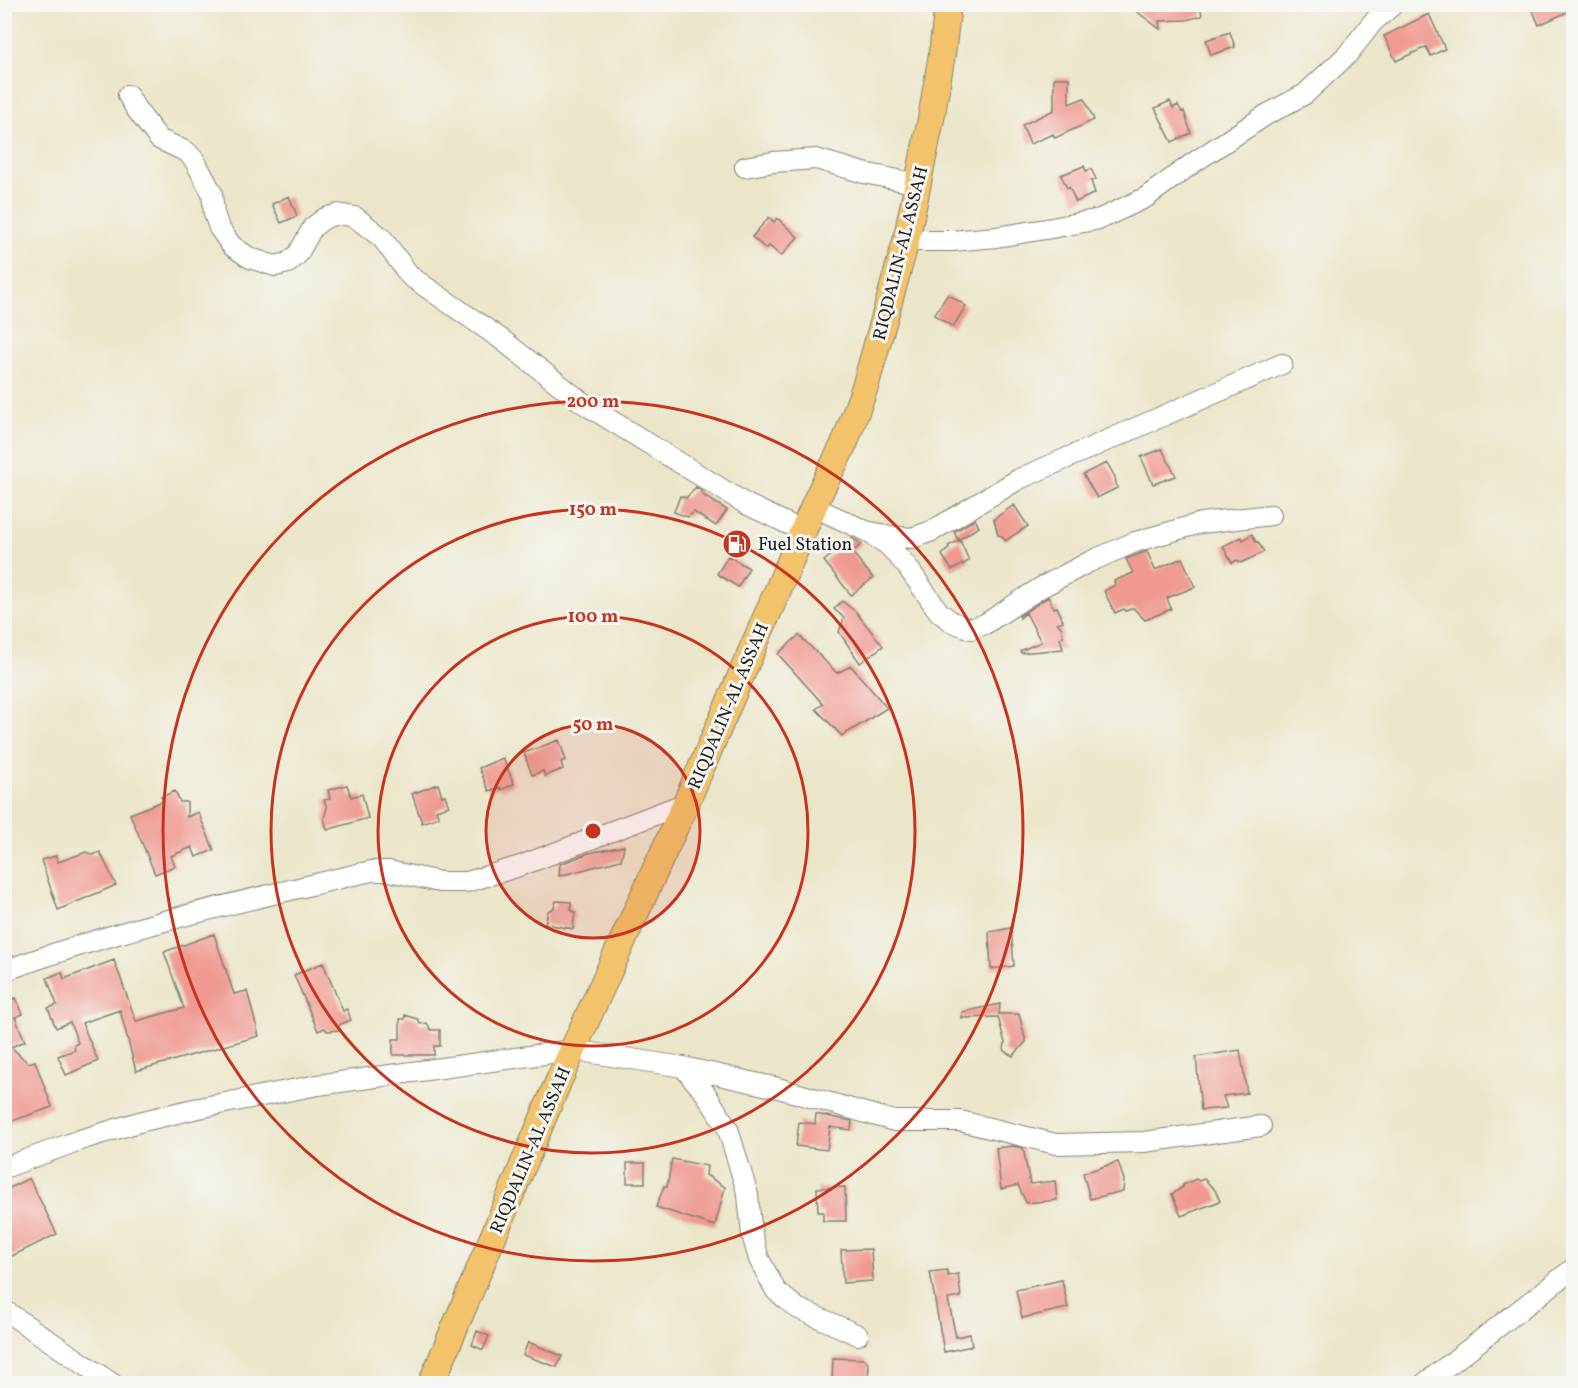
<svg xmlns="http://www.w3.org/2000/svg" width="1578" height="1388" viewBox="0 0 1578 1388" font-family="Vollkorn,serif">
<rect width="100%" height="100%" fill="#f6f6f2"/>
<filter id="ink" filterUnits="userSpaceOnUse"><feTurbulence type="fractalNoise" baseFrequency=".0167" numOctaves="2"/><feDisplacementMap in="SourceGraphic" scale="12" xChannelSelector="R" yChannelSelector="G"/><feConvolveMatrix kernelMatrix="1 2 1 2 8 2 1 2 1" color-interpolation-filters="sRGB"/></filter>
<filter id="wash" filterUnits="userSpaceOnUse"><feTurbulence type="fractalNoise" baseFrequency=".008" numOctaves="4" result="noise"/><feDisplacementMap in="SourceGraphic" scale="24" xChannelSelector="R" yChannelSelector="G"/><feGaussianBlur stdDeviation="1.35" result="paint"/><feColorMatrix in="noise" values="0 0 0 0 0 0 0 0 0 0 0 0 0 0 0 0 0 1.4 0 .05"/><feComposite in="paint" operator="in"/></filter>
<g filter="url(#wash)">
<rect width="100%" height="100%" fill="#ebe6c9"/>
<g id="blocks">
<path fill="#ef9990" d="M1143 4H1200L1202 16 1186 20 1159 21 1160 29 1136 11 1143 8Z
M1530 4H1574V9L1539 25Z
M1429 14 1445 49 1431 56 1426 47 1396 61 1384 36Z
M1230 32 1235 47 1211 55 1206 40Z
M1054 78H1069V104L1084 98 1094 120 1055 138 1053 134 1030 144 1022 125 1054 110Z
M1170 101 1173 108 1178 105 1182 112 1184 111 1191 133 1172 142 1155 108Z
M1084 166 1086 171 1091 169 1096 179 1091 181 1095 193 1076 202 1069 187 1067 188 1061 175Z
M289 196 297 216 281 223 272 204Z
M769 217 774 222 777 218 798 237 781 256 769 246 766 249 752 237Z
M948 294 966 306 953 327 934 315Z
M1162 449 1176 476 1153 484 1141 457Z
M1107 463 1115 477 1117 488 1097 498 1083 474Z
M696 487 701 490 703 495 727 510 716 526 694 512 688 517 674 512 680 496 686 498Z
M1014 505 1028 526 1005 541 1002 536 998 535 994 519Z
M975 519 979 527 958 540 954 532Z
M1252 534 1256 542H1258L1264 552 1241 563 1237 560 1232 563 1223 546 1242 537 1243 540Z
M852 538 862 544 852 552 873 578 851 595 824 561Z
M960 540 969 561 952 570 942 555 949 548 948 546Z
M1147 551 1155 570 1182 558 1195 587 1167 598 1171 609 1145 620 1133 608 1126 611 1124 609 1115 613 1104 591 1115 585 1114 581 1133 573 1126 559Z
M728 556 749 568 738 587 717 574Z
M1048 597 1054 608 1057 607 1063 621 1057 623 1062 628 1063 637 1060 638 1063 649 1021 653 1020 651 1041 642 1026 613 1020 618 1019 616Z
M842 601 856 612 883 646 860 663 839 632 844 618 834 609Z
M799 635 837 673 851 666 887 708 842 736 816 709 823 704 778 654Z
M559 740 566 760 561 762 563 769 545 776 543 771 532 775 524 753Z
M503 758 514 784 501 790 500 787 489 791 479 768Z
M438 784 442 796 445 795 449 806 436 810 439 817 422 823 412 794Z
M347 785 351 797 362 794 368 818 327 830 324 818 327 808 324 800 330 799 328 790Z
M175 791 180 802H187V817L198 812 214 850 196 857 192 847 171 856 175 866 155 874 130 814 163 801 161 797Z
M624 846 621 860 559 876 560 864 589 853Z
M86 852 93 855 100 852 116 885 58 910 41 860 56 856 58 862Z
M556 901 571 902V910L575 912 573 929 545 924 548 911 554 908Z
M1011 928 1014 966 991 969 989 932Z
M214 934 234 994 247 991 259 1036 136 1071 120 1010 82 1023 98 1061 66 1075 58 1056 75 1050 74 1045 78 1043 70 1022 56 1028 48 1008 57 1005 47 978 62 972 64 979 114 960 136 1021 184 1008 164 952Z
M323 963 343 1011 347 1009 351 1020 339 1025 340 1030 327 1031 325 1028 318 1031 294 975Z
M4 994 8 1001 16 998 23 1014 15 1017 25 1041 11 1047 28 1063 35 1061 52 1107 4 1124Z
M1000 1004 999 1014H1019L1026 1042 1013 1056 1004 1051 1005 1043 998 1017 962 1018V1012Z
M405 1015 418 1019 420 1024 427 1023 431 1030H440V1046H434V1055H393V1039H400V1019H405Z
M1240 1050 1247 1093 1223 1096 1227 1108 1201 1110 1196 1057Z
M816 1114 852 1121 851 1130 830 1127 827 1150 796 1146 799 1122 815 1124Z
M1012 1146 1023 1148 1030 1184 1055 1181 1057 1200 1026 1203 1018 1185 1001 1189 996 1148Z
M672 1159 707 1166 706 1175 725 1187 715 1226 656 1207 664 1186 667 1187Z
M1118 1162 1124 1180 1123 1191 1090 1199 1083 1173Z
M627 1163H645V1183H627Z
M29 1178 57 1234 4 1260V1191Z
M1196 1179 1199 1181 1204 1179 1215 1190 1220 1201 1181 1216 1172 1194 1183 1187V1185Z
M845 1187 846 1221H823V1212H818L817 1188Z
M871 1249 873 1281 843 1283 841 1250Z
M947 1270 948 1276 958 1274 961 1297 948 1299 956 1337 970 1334 972 1346 944 1352 930 1272Z
M1062 1280 1068 1308 1022 1318 1016 1290Z
M477 1331 489 1336 483 1350 472 1345Z
M528 1342 562 1356 557 1367 523 1355Z
M833 1358 865 1359 869 1365 868 1383H841V1381H832Z"/>
</g>
</g>
<g filter="url(#ink)">
<use href="#blocks" fill-opacity="0" stroke="#848172" stroke-width="1.5"/>
<g fill="none" stroke-linecap="round" stroke-linejoin="round">
<g stroke="#848172" stroke-width="22">
<path id="minor" d="M128 95 136 109 159 139 187 152 195 161 212 193 214 213 219 228 232 246 250 258 275 266 288 263 298 254 313 227 325 218 338 214 355 217 382 238 410 276 501 339 583 403 746 504 803 531
M745 167 773 162 816 159 864 173 918 184
M906 241H952L996 237 1046 229 1100 219 1145 198 1193 163 1266 115 1305 94 1347 55 1373 22 1394 4
M814 507 866 531 890 536 912 538 932 531 1019 479 1282 364
M871 534 888 545 906 565 939 612 952 622 971 629 985 624 1040 588 1089 562 1135 542 1201 523 1271 515
M4 971C123 927 248 900 371 871H389L440 882H467L520 866 686 803
M683 1067 706 1094 728 1129 748 1195 752 1235 759 1259 776 1291 797 1308 858 1335
M4 1168 80 1140 139 1122 194 1109 318 1085 573 1050 683 1067 778 1088 894 1121H960L1056 1144 1144 1142 1261 1126
M4 1310 113 1384
M1424 1384 1574 1268"/>
</g>
<g stroke="#848172" stroke-width="28">
<path id="major" d="M431 1384 559 1080 686 803 820 492 845 442 865 387 906 241 931 119 942 54 948 4"/>
</g>
<use href="#minor" stroke="#fff" stroke-width="20"/>
<use href="#major" stroke="#f2c36a" stroke-width="26"/>
</g>
</g>
<circle cx="593" cy="831" r="107" fill="#c8321e" fill-opacity=".12"/>
<g fill="none" stroke="#c8321e" stroke-width="3">
<circle cx="593" cy="831" r="107"/>
<circle cx="593" cy="831" r="215"/>
<circle cx="593" cy="831" r="322"/>
<circle cx="593" cy="831" r="430"/>
</g>
<defs>
<g id="fuel-disc" transform="scale(1.5)"><circle r="9.5" fill="#c8321e" stroke="#f6f6f2"/><path d="M-5.5-6h7V0h2V4h1.3V-2.5L3-4.5l.8-.8L6-3V5H2.5V1h-1V6h-7ZM-4.2-4.7v3.2H.2V-4.7Z" fill="#fff"/></g>
</defs>
<g fill-rule="evenodd">
<use href="#fuel-disc" x="737" y="544"/>
</g>
<g text-anchor="middle" stroke-width="6" stroke-linejoin="round" paint-order="stroke">
<g font-size="18" fill="#1c1c1c" stroke="#f6f6f2">
<text transform="translate(900 253) rotate(-76)" y="6">RIQDALIN-AL ASSAH</text>
<text transform="translate(728 706) rotate(-67)" y="6">RIQDALIN-AL ASSAH</text>
<text transform="translate(530 1150) rotate(-67)" y="6">RIQDALIN-AL ASSAH</text>
</g>
<g font-size="18" fill="#1c1c1c" stroke="#f6f6f2" text-anchor="start">
<text x="758" y="550">Fuel Station</text>
</g>
</g>
<circle cx="593" cy="831" r="9" fill="#c8321e" stroke="#f6f6f2" stroke-width="3"/>
<g font-size="18" text-anchor="middle" font-weight="bold" fill="#c8321e" stroke="#f6f6f2" stroke-width="6" stroke-linejoin="round" paint-order="stroke">
<text x="593" y="407">200 m</text>
<text x="593" y="515">150 m</text>
<text x="593" y="622">100 m</text>
<text x="593" y="730">50 m</text>
</g>
<rect width="1578" height="1388" fill="none" stroke="#f6f6f2" stroke-width="24"/>
</svg>
